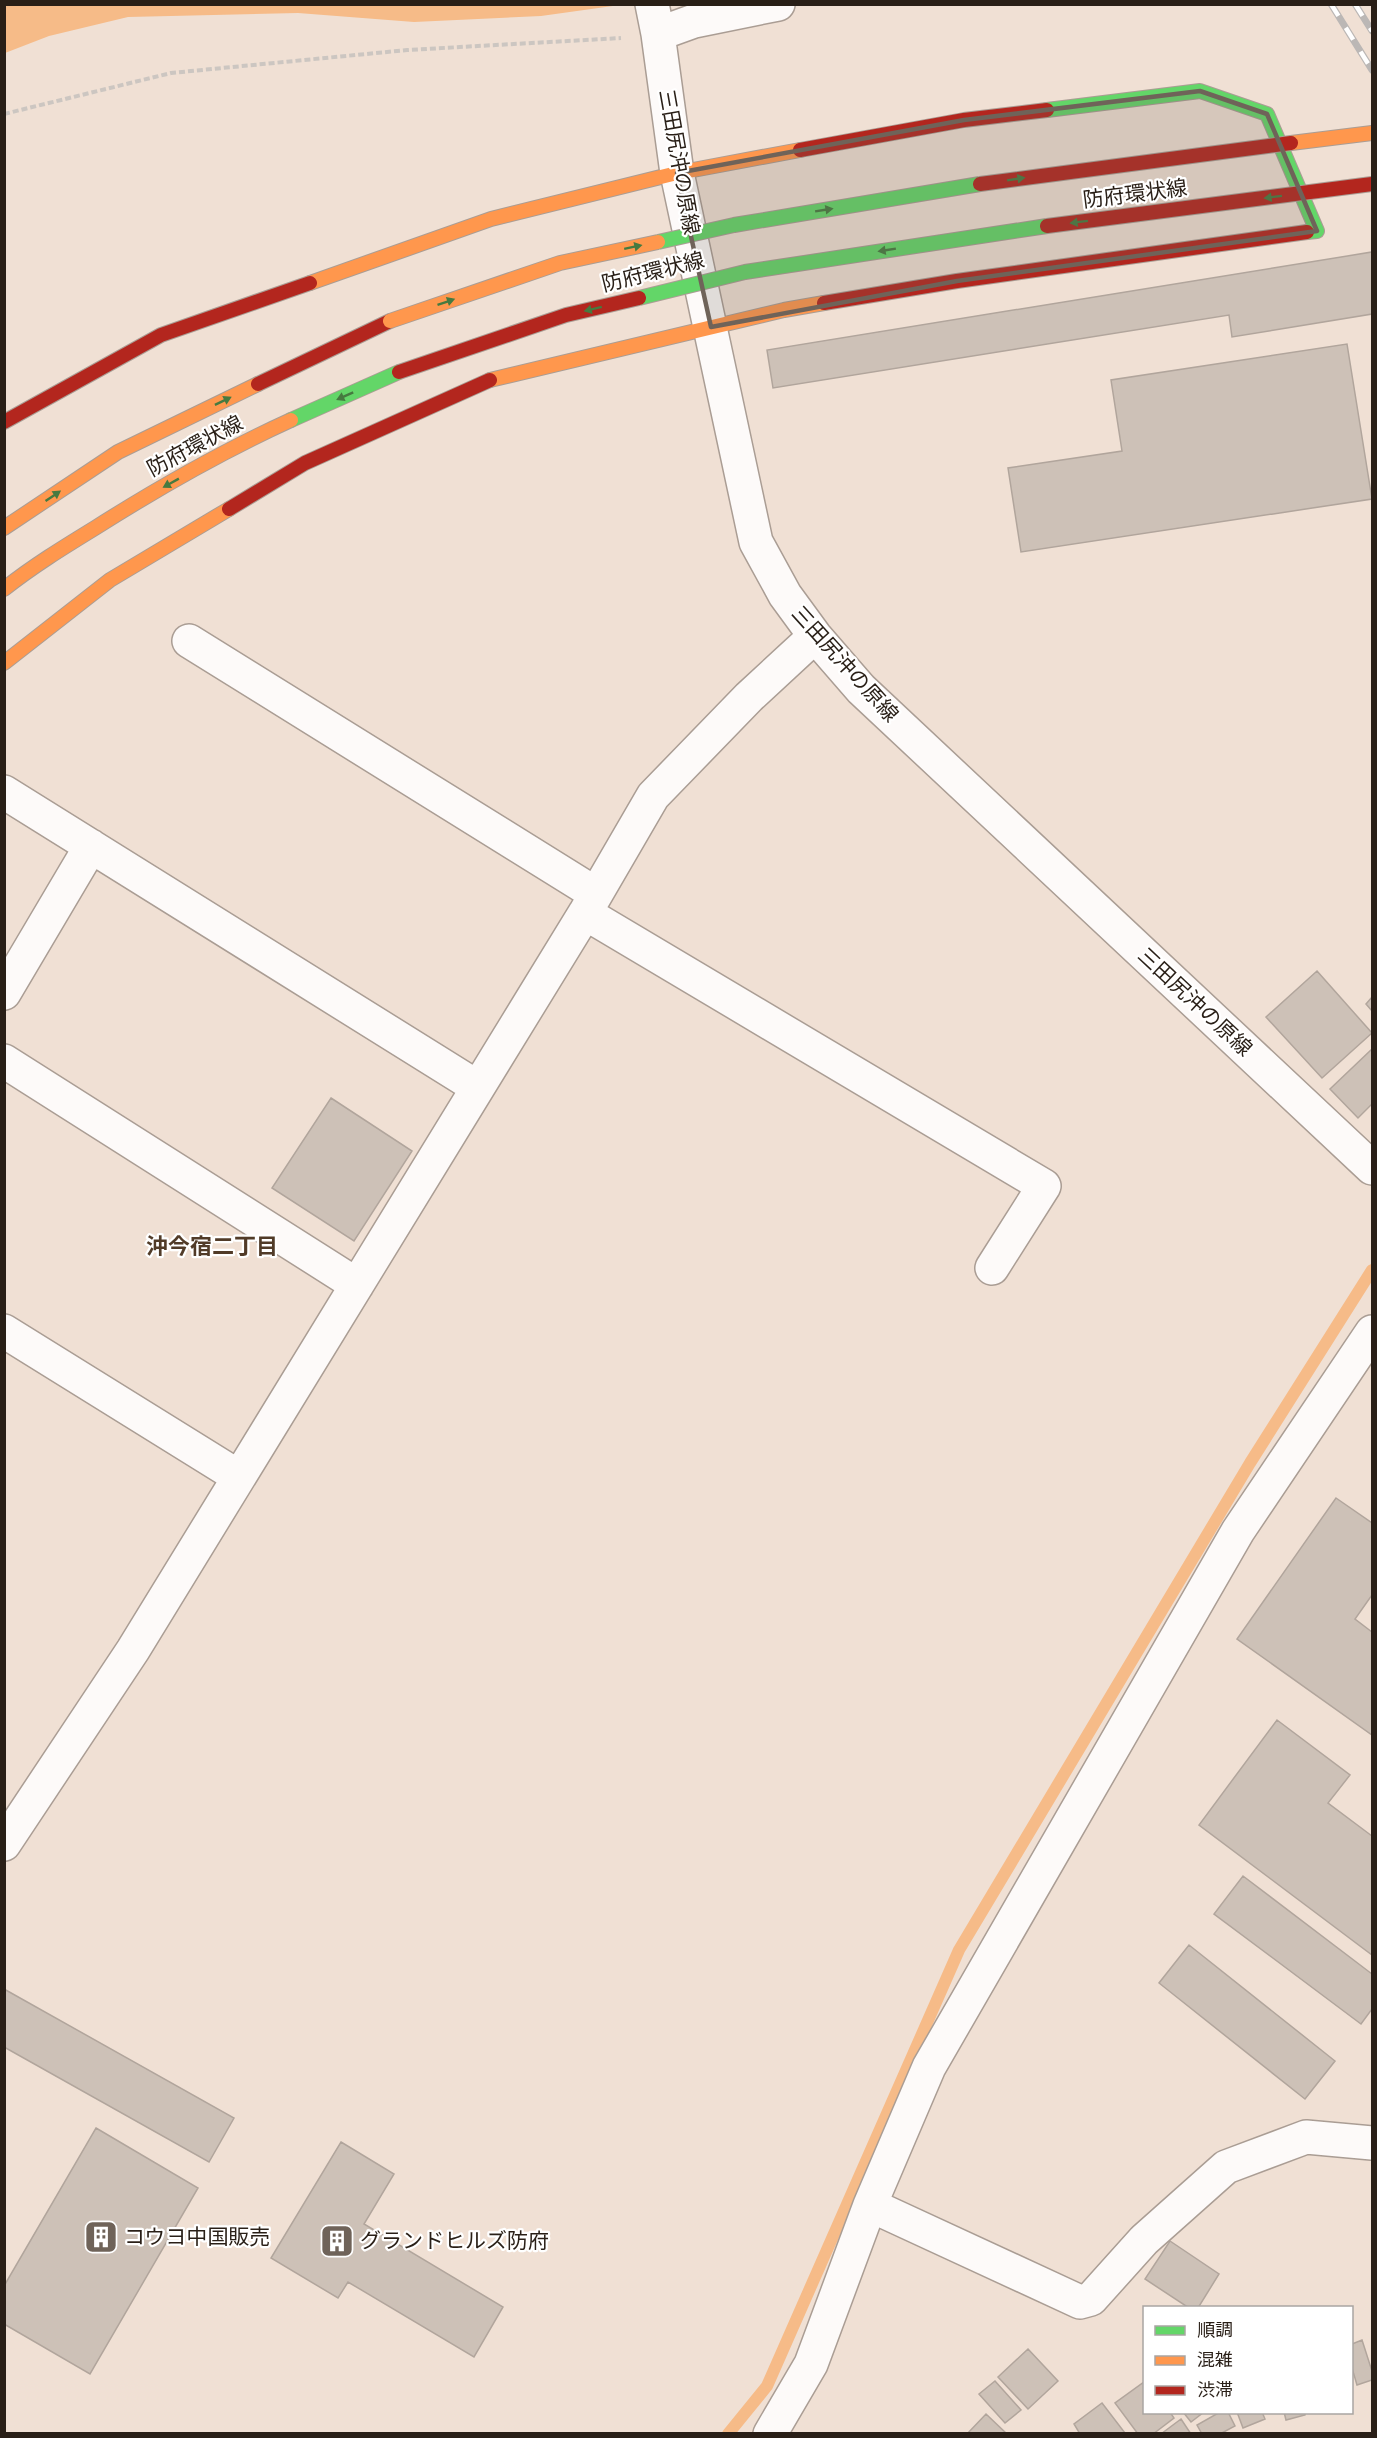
<svg xmlns="http://www.w3.org/2000/svg" width="1377" height="2438" viewBox="0 0 1377 2438" font-family="'Zilla Slab','Noto Sans JP',serif">
<rect width="100%" height="100%" fill="#f0e0d4"/>
<path fill="#f6bb88" d="M5 5 6 4 620 5 541 16 414 22 298 13 128 17 49 36 5 53Z"/>
<g fill="none" stroke-linecap="round" stroke-linejoin="round">
<path stroke="#f6bb88" stroke-width="12" d="M728 2434 767 2386 959 1950 1250 1463 1372 1270"/>
</g>
<path fill="#cdc1b7" stroke="#b1a59c" stroke-width="1.5" d="M1372 252V314L1232 337 1229 315 773 388 767 350Z
M1347 344 1372 499 1021 552 1008 468 1122 451 1111 380Z
M1317 971 1372 1033 1322 1078 1266 1017Z
M1372 997V1011L1366 1004Z
M1372 1049V1104L1358 1118 1330 1089Z
M331 1098 412 1151 354 1241 272 1188Z
M1336 1498 1372 1523V1595L1355 1619 1372 1632V1735L1237 1639Z
M1277 1720 1350 1775 1328 1803 1372 1836V1955L1199 1825Z
M1243 1876 1372 1974V2009L1361 2024 1214 1914Z
M1189 1945 1335 2061 1305 2099 1159 1983Z
M4 1989 234 2118 209 2162 4 2047Z
M96 2128 198 2188 90 2374 4 2324V2286Z
M341 2142 394 2174 364 2224 503 2307 474 2357 348 2282 338 2298 271 2258Z
M1170 2241 1219 2274 1198 2308H1189L1145 2279Z
M1362 2340 1372 2371V2380L1357 2385 1352 2368V2344Z
M1028 2349 1058 2381 1028 2409 998 2377Z
M995 2381 1021 2410 1005 2423 979 2394Z
M1144 2382V2412H1170L1174 2418 1153 2434H1138L1115 2403Z
M1102 2403 1125 2433 1080 2434 1074 2424Z
M1183 2412H1204L1191 2422Z
M1220 2412H1228L1235 2426 1220 2434H1202L1197 2425Z
M1237 2412H1262L1265 2419 1243 2428Z
M1284 2412H1305V2415L1286 2420Z
M986 2414 1007 2434H967Z
M1181 2419 1191 2434H1161Z"/>
<g fill="none" stroke-linecap="round" stroke-linejoin="round">
<g stroke="#aa9d94" stroke-width="36">
<path id="street" d="M652 4 658 34 677 173 756 542 785 595 815 636 861 689 1372 1168
M658 34 694 21 778 4
M189 641 596 894
M4 792 477 1087
M585 913 1044 1186 992 1268
M4 993 91 846
M4 1061 357 1285
M4 1331 239 1477
M4 1844 133 1650 585 913 653 796 749 697 815 636
M870 2205 1080 2302 1091 2299 1144 2240 1226 2167 1306 2137 1372 2143
M770 2434 811 2364 870 2205 929 2067 1238 1531 1372 1332"/>
</g>
<g stroke="#aa9d94" stroke-width="16">
<path id="fast" d="M1047 110 1200 91 1267 114 1317 231 1307 232
M291 420 399 372"/>
</g>
<g stroke="#aa9d94" stroke-width="16">
<path id="slow" d="M310 283 491 219 677 173 800 150
M490 380 784 310 824 303
M4 528 118 452 258 384
M4 589C33 566 64 547 95 528 158 488 223 451 291 420
M4 663 110 580 229 509"/>
</g>
<g stroke="#aa9d94" stroke-width="16">
<path id="jam" d="M800 150 964 120 1047 110
M824 303 957 281 1307 232
M258 384 390 321
M4 422 161 335 310 283
M229 509 305 463 490 380"/>
</g>
<path stroke="#ccc6c1" stroke-width="4" stroke-dasharray="6 3" stroke-linecap="butt" d="M4 114 171 73 407 50 621 38"/>
<use href="#street" stroke="#fdfaf9" stroke-width="33"/>
<use href="#fast" stroke="#63d668" stroke-width="14"/>
<use href="#slow" stroke="#ff974d" stroke-width="14"/>
<use href="#jam" stroke="#b3261e" stroke-width="14"/>
<g stroke="#bbb7b5" stroke-width="7">
<path id="rail" d="M1331 4 1372 70
M1355 4 1372 31"/>
</g>
<use href="#rail" stroke="#fff" stroke-width="4.5" stroke-dasharray="14" stroke-linecap="butt"/>
<g stroke="#aa9d94" stroke-width="16" stroke-linecap="butt">
<path id="fast-bridge" d="M658 242 734 225 980 184
M639 298 745 272 1047 226"/>
</g>
<g stroke="#aa9d94" stroke-width="16" stroke-linecap="butt">
<path id="slow-bridge" d="M1291 143 1372 133
M390 321 560 263 658 242"/>
</g>
<g stroke="#aa9d94" stroke-width="16" stroke-linecap="butt">
<path id="jam-bridge" d="M980 184 1291 143
M1047 226 1372 184
M399 372 566 315 639 298"/>
</g>
<use href="#fast-bridge" stroke="#63d668" stroke-width="14"/>
<use href="#slow-bridge" stroke="#ff974d" stroke-width="14"/>
<use href="#jam-bridge" stroke="#b3261e" stroke-width="14"/>
</g>
<defs><path id="oneway-solid" d="M-6-.8H1V-3.2L6.5 0L1 3.2V.8H-6Z" transform="scale(1.5)"/></defs>
<g fill="#467a40">
<use href="#oneway-solid" transform="translate(1016 179) rotate(-9)"/>
<use href="#oneway-solid" transform="translate(1273 197) rotate(173)"/>
<use href="#oneway-solid" transform="translate(824 210) rotate(-9)"/>
<use href="#oneway-solid" transform="translate(1079 222) rotate(173)"/>
<use href="#oneway-solid" transform="translate(633 247) rotate(-12)"/>
<use href="#oneway-solid" transform="translate(887 250) rotate(171)"/>
<use href="#oneway-solid" transform="translate(446 302) rotate(-19)"/>
<use href="#oneway-solid" transform="translate(593 309) rotate(166)"/>
<use href="#oneway-solid" transform="translate(345 396) rotate(156)"/>
<use href="#oneway-solid" transform="translate(223 401) rotate(-26)"/>
<use href="#oneway-solid" transform="translate(171 483) rotate(151)"/>
<use href="#oneway-solid" transform="translate(53 496) rotate(-34)"/>
</g>
<path fill="#6f6359" fill-opacity="0.2" stroke="#6f6359" stroke-width="4.5" stroke-linejoin="round" d="M1200 91 1267 114 1317 231 957 281 711 327 677 173 964 120Z"/>
<defs>
<g id="building-square" transform="scale(1.725)"><rect x="-9" y="-9" width="18" height="18" rx="4" fill="#6f6359" stroke="#fff"/><path d="M-4-6H4V6H1V3H-1V6H-4ZM-2.5-4.3h1.7v1.8h-1.7ZM.8-4.3h1.7v1.8H.8ZM-2.5-1h1.7V.8h-1.7ZM.8-1h1.7V.8H.8Z" fill="#fff"/></g>
</defs>
<g fill-rule="evenodd">
<use href="#building-square" x="101" y="2237"/>
<use href="#building-square" x="337" y="2241"/>
</g>
<g text-anchor="middle" stroke-width="4.5" stroke-linejoin="round" paint-order="stroke">
<g font-size="21" fill="#291f17" stroke="#fff">
<text transform="translate(679 162) rotate(80)" y="7">三田尻沖の原線</text>
<text transform="translate(1135 194) rotate(-7)" y="7">防府環状線</text>
<text transform="translate(653 272) rotate(-14)" y="7">防府環状線</text>
<text transform="translate(195 446) rotate(-28)" y="7">防府環状線</text>
<text transform="translate(845 664) rotate(48)" y="7">三田尻沖の原線</text>
<text transform="translate(1195 1002) rotate(43)" y="7">三田尻沖の原線</text>
</g>
<g font-size="21" fill="#291f17" stroke="#fff" text-anchor="start">
<text x="124" y="2244">コウヨ中国販売</text>
<text x="360" y="2248">グランドヒルズ防府</text>
</g>
<g font-size="22" font-weight="bold" fill="#513b28" stroke="#fff">
<text x="212" y="1254">沖今宿二丁目</text>
</g>
</g>
<rect width="1377" height="2438" fill="none" stroke="#291f17" stroke-width="12"/>
<rect x="1143" y="2306" width="210" height="108" fill="#ffffff" stroke="#a9a5a2" stroke-width="1.5"/>
<rect x="1155" y="2326" width="30" height="9" fill="#63d668" stroke="#a9a5a2" stroke-width="1.5"/>
<text x="1197" y="2336" font-size="18" fill="#291f17">順調</text>
<rect x="1155" y="2356" width="30" height="9" fill="#ff974d" stroke="#a9a5a2" stroke-width="1.5"/>
<text x="1197" y="2366" font-size="18" fill="#291f17">混雑</text>
<rect x="1155" y="2386" width="30" height="9" fill="#b3261e" stroke="#a9a5a2" stroke-width="1.5"/>
<text x="1197" y="2396" font-size="18" fill="#291f17">渋滞</text>
</svg>
